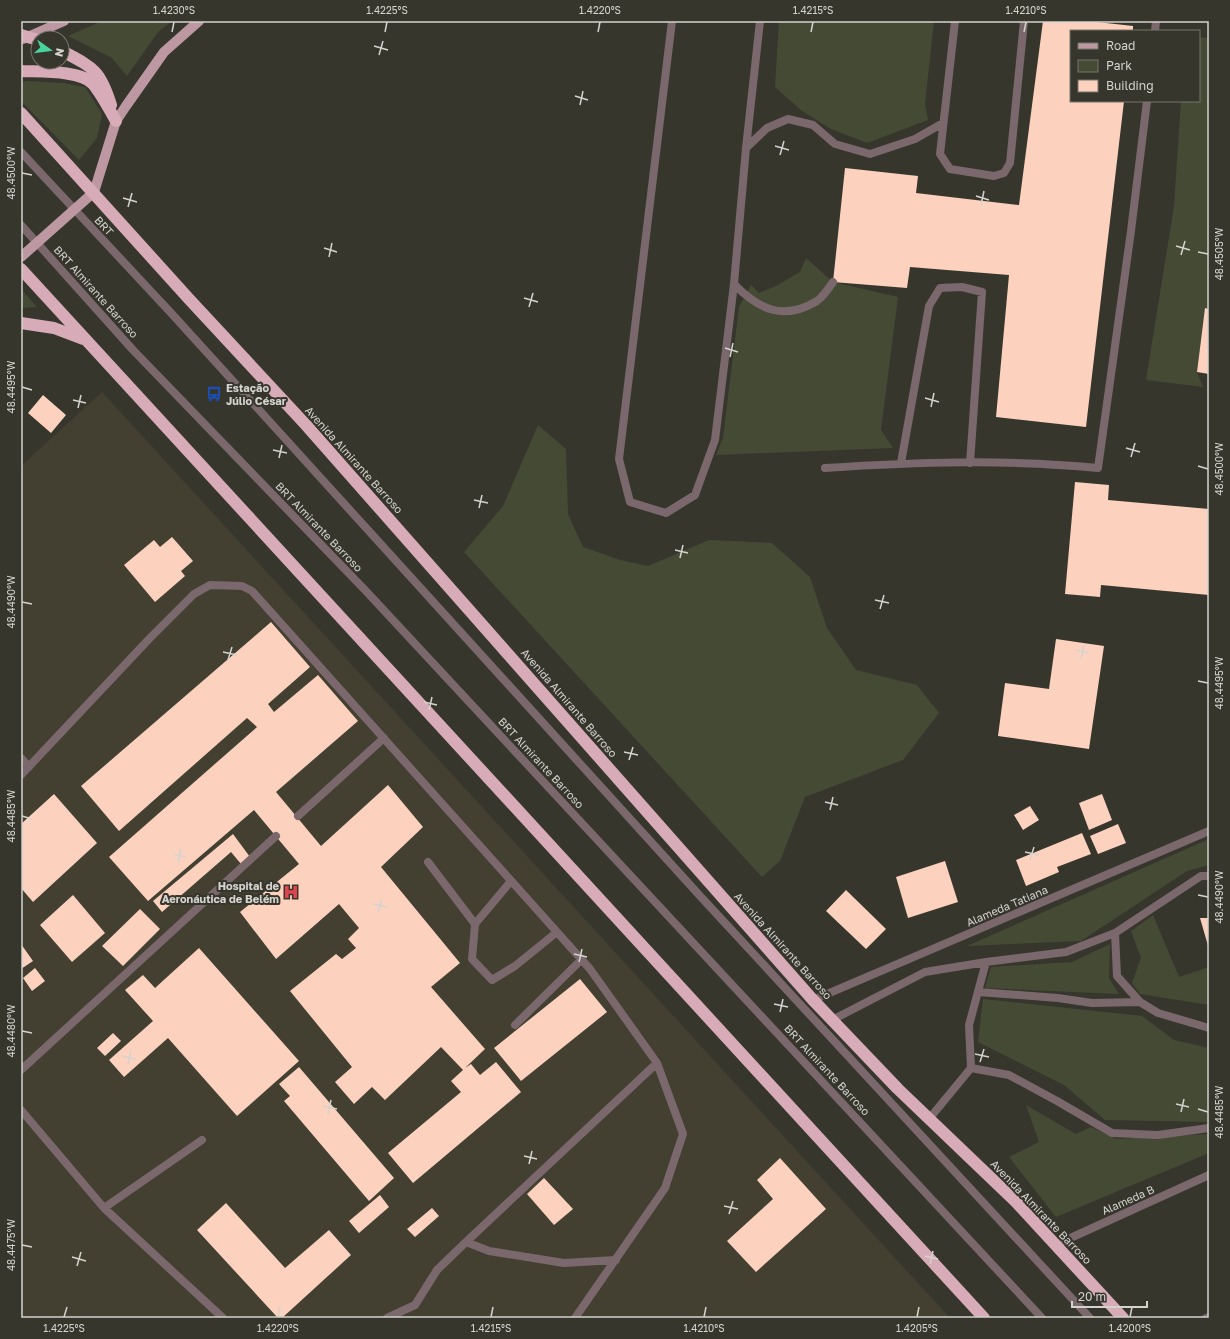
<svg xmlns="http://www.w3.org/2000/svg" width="1230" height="1339" viewBox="0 0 1230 1339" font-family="'Golos Text',sans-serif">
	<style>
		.built { fill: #434032 }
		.green { fill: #454a35 }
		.building { fill: #fcd2bf }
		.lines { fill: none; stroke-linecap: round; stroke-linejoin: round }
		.lane { stroke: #7a686c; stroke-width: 8 }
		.street { stroke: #7a686c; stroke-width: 8 }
		.primary { stroke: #bd98a2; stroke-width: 10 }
		.highway { stroke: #d7abb7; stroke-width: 12 }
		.ticks { fill: none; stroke: #d4d3ce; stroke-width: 1.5 }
		.labels { text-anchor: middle; stroke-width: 4; stroke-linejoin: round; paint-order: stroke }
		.street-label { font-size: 11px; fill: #d4d3ce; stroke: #37362d }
		.poi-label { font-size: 11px; font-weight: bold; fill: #d4d3ce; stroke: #37362d; text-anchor: start }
		.neatline { fill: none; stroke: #d4d3ce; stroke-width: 1.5 }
		.ticks-label { font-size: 10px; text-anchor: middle; fill: #d4d3ce }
	</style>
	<rect width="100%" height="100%" fill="#37362d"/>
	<path class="built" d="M102,392L950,1318H21V466Z"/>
	<path class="green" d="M102,21H172L158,32L127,76L112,58L68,36Z
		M779,21H934L925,104L928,120L867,143L831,129L802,111L775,87Z
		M1199,37L1209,38V309L1204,315L1197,372L1203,387L1146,380L1174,206L1181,101H1199Z
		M25,81L63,83L85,87L102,114L97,138L79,160L21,101V83Z
		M806,258L833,282L898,297L881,430L893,448L716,455L723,438L739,307L751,285L759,293L776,286L800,272Z
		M21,289L37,307L21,308Z
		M538,425L566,449L568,514L583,547L620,560L648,566L709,540L772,543L810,577L827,628L856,670L917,685L939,713L903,760L805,797L780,861L762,877L464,552L503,506Z
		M1209,839V865L1187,871L1081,941L967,946Z
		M1153,915L1179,977L1209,967V1005L1140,994L1132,983L1141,958L1131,931Z
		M1110,944L1109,978L1119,994L985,988L991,967L1072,962Z
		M983,999L1142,1016L1174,1040L1209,1048V1122L1105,1120L1064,1085L978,1042Z
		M1026,1105L1076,1134L1091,1127L1116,1139L1209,1134V1153L1056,1217L1009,1157L1039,1142Z"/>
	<path class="building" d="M1043,21H1088L1133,26V31H1071V101H1124L1086,427L996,417L1009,275L910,267L907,288L833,282L845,168L918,176L916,193L1019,205Z
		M1205,308L1209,309V374L1197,372Z
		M43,395L66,415L51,433L28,413Z
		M1075,482L1109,485L1108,500L1209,509V595L1101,585L1100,597L1065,594Z
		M172,537L193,561L181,571L185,576L155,602L124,565L154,540L160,547Z
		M271,622L310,667L268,704L274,712L318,675L358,721L276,792L321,846L388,785L423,827L381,867L460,963L431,987L485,1049L465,1068L471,1064L480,1075L496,1062L521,1092L413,1183L388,1153L461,1092L451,1081L463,1070L441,1047L385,1100L372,1087L354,1104L335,1082L352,1067L290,991L336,954L342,959L356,948L348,939L359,928L339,904L276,959L240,912L299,864L254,810L148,901L109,857L257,727L247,718L119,831L81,786Z
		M1056,639L1104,646L1089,749L998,736L1005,683L1049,689Z
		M54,794L97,843L33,902L21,888V824Z
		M1102,794L1112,820L1089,830L1079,803Z
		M1030,806L1039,820L1023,830L1014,815Z
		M1118,824L1126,843L1098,854L1090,836Z
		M1082,833L1091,854L1057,867L1059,872L1026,886L1016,860Z
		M233,834L250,857L241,864L231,852L162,912L153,901Z
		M945,861L958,902L908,918L896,877Z
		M846,890L886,929L866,949L826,911Z
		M73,895L105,933L72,962L40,925Z
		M140,909L160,929L123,966L102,946Z
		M1200,918H1209V949Z
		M21,944L33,961L21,969Z
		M199,948L299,1061L237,1116L168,1038L124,1077L109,1060L153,1021L125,990L143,975L155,988Z
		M35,968L45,981L32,991L23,978Z
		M580,979L607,1012L521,1081L494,1048Z
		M113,1033L121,1041L105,1056L97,1048Z
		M299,1067L394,1178L369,1201L284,1101L290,1096L279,1084Z
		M780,1158L826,1209L756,1272L727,1241L773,1199L757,1180Z
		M544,1178L573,1209L554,1225L527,1194Z
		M380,1195L389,1207L359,1233L349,1221Z
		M226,1203L285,1268L329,1230L351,1255L282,1318H278L197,1230Z
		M432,1208L439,1216L415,1237L407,1229Z"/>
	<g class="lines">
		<path class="lane" d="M672,21L619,459L630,502L666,513L695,495L715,440L734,284L746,148L760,21
			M955,21L940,154L950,169L994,176L1004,173L1010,163L1024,21
			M746,148L767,128L788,119L813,125L835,144L870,154L915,139L943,123
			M21,152L172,314L701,897L1090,1318
			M21,225L133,350L365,590L1042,1318
			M734,284C759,310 784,321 817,301C823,297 829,288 833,282
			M901,463L929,306L940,288L962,287L982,292L970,463
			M21,758L29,767
			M21,775L150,638L194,594L210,585L242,586L252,591L590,969L657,1063L683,1134L665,1188L575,1318
			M298,816L384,738
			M428,862L475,924
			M1209,876H1201L1115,933L1117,976L1140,1002L1158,1013L1209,1028
			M511,881L475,924L472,959L492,980L515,966L557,932
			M978,992L1058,998L1092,1003L1140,1002
			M832,1020L925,972L986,962
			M515,1025L581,960
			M971,1068L1009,1075L1057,1101L1112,1133L1158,1135L1209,1128
			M21,1070L276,836
			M21,1110L104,1208L223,1318
			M929,1119L971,1068L969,1025L986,962L1066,952L1115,933
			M104,1208L202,1140
			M466,1242L657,1063
			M387,1318L415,1305L437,1270L466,1242L489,1251L564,1263L616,1260"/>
		<path class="street" d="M1155,31L1156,21
			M825,468C916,462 1008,459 1098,468L1131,231L1147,101
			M813,1000L1209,831
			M1055,1245L1209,1175
			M1206,1318L1209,1317"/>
		<path class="primary" d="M23,39L64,21
			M21,257L94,192L116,121L126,106L164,52L199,21"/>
		<path class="highway" d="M21,35L38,40
			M62,51C94,68 100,70 111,105
			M21,71C39,72 81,70 93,84C102,95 109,109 116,121
			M21,113L189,299L306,425L813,1000L898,1089L1016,1202L1123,1318
			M21,269L984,1318
			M21,323L54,328L83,339"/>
	</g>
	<path class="ticks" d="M172,32L174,22M385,32L387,22M598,32L600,22M811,32L813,22M1024,32L1026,22M374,46L388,50M379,55L383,41M575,96L588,100M580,105L583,91M775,146L789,150M780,155L784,141M22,173L32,175M976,196L989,200M123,198L137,202M981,205L984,191M128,207L132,193M1176,246L1190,250M324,248L337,252M1198,252L1208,254M1181,255L1185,241M329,257L332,243M524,298L538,302M529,307L533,293M725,348L738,352M730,357L733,343M22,387L32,390M925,398L939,402M73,400L86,403M931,407L934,393M78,408L81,395M1126,448L1140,452M273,450L287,453M1131,457L1135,443M279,458L282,445M1198,466L1208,469M474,500L488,503M479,508L482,495M675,550L688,553M680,558L683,545M875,600L889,603M22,602L32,604M880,609L884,595M1076,650L1089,653M223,652L237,655M1081,659L1084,645M228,660L232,647M1198,681L1208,683M424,702L437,705M429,710L432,697M624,752L638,755M629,760L633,747M825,802L838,805M830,810L833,797M22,816L32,819M1025,852L1039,855M173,854L186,857M1030,860L1034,847M178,862L181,849M1198,895L1208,897M373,904L387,907M378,912L382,899M574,954L587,957M579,962L582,949M774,1004L788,1007M780,1012L783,999M22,1031L32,1033M975,1054L989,1057M122,1056L136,1059M980,1062L984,1049M128,1064L131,1050M1176,1104L1189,1107M323,1106L337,1109M1198,1109L1208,1112M1181,1112L1184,1099M328,1114L331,1100M524,1156L537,1159M529,1164L532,1151M724,1206L738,1209M729,1214L733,1201M22,1245L32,1247M925,1256L938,1259M72,1257L86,1261M930,1264L933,1251M77,1266L81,1252M64,1317L67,1307M278,1317L280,1307M491,1317L493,1307M704,1317L706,1307M917,1317L919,1307M1130,1317L1132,1307"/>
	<defs>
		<g id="bus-bare" transform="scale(1.2)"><path d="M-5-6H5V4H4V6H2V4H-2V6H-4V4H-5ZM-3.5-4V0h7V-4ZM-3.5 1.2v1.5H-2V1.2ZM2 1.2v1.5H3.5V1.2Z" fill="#1a4fb4" stroke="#37362d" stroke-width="2.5" paint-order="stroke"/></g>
		<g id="hospital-bare" transform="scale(1.2)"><path d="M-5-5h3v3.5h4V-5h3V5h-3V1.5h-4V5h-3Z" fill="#e0444e" stroke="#37362d" stroke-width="2.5" paint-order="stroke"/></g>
	</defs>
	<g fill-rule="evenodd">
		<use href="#bus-bare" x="214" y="394"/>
		<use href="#hospital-bare" x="291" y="892"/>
	</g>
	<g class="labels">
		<g class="street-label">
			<text transform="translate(104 226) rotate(47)" y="4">BRT</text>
			<text transform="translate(96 292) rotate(48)" y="4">BRT Almirante Barroso</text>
			<text transform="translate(354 460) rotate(48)" y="4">Avenida Almirante Barroso</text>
			<text transform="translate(319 527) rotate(46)" y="4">BRT Almirante Barroso</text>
			<text transform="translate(569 703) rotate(49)" y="4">Avenida Almirante Barroso</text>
			<text transform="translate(541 763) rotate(47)" y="4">BRT Almirante Barroso</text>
			<text transform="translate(1007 906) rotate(-23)" y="4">Alameda Tatiana</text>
			<text transform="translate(783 946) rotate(48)" y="4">Avenida Almirante Barroso</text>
			<text transform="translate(827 1070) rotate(47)" y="4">BRT Almirante Barroso</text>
			<text transform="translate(1128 1200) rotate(-24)" y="4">Alameda B</text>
			<text transform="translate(1041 1212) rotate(46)" y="4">Avenida Almirante Barroso</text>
		</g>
		<g class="poi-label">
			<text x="226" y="392">Estação<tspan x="226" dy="13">Júlio César</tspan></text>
			<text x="279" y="890" text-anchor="end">Hospital de<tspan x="279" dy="13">Aeronáutica de Belém</tspan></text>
		</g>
	</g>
	<rect width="1230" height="1339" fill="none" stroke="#37362d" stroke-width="44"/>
	<rect x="1070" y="30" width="130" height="72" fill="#37362d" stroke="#76756d"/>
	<rect x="1078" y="43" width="20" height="6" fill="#bd98a2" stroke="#76756d"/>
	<text x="1106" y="50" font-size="12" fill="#d4d3ce">Road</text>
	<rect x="1078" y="60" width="20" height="12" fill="#454a35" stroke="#76756d"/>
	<text x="1106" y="70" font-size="12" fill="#d4d3ce">Park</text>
	<rect x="1078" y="80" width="20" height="12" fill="#fcd2bf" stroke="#76756d"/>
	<text x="1106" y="90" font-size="12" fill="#d4d3ce">Building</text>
	<g transform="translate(50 50) rotate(104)"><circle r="19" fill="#37362d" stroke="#76756d"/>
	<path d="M0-3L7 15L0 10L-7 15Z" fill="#48d49d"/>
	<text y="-6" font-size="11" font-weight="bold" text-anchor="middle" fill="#d4d3ce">N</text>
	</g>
	<path d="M1072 1301v6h75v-6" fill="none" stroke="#d4d3ce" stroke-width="2"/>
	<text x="1078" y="1301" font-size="12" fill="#d4d3ce" stroke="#37362d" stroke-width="3" paint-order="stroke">20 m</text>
	<rect x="22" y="22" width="1186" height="1295" class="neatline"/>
	<g class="ticks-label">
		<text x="174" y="14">1.4230°S</text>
		<text x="387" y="14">1.4225°S</text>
		<text x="600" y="14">1.4220°S</text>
		<text x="813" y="14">1.4215°S</text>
		<text x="1026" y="14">1.4210°S</text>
		<text transform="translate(11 173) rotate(-90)" y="4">48.4500°W</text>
		<text transform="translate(1219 254) rotate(-90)" y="4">48.4505°W</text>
		<text transform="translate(11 387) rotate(-90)" y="4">48.4495°W</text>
		<text transform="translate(1219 469) rotate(-90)" y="4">48.4500°W</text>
		<text transform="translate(11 602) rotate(-90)" y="4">48.4490°W</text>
		<text transform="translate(1219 683) rotate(-90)" y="4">48.4495°W</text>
		<text transform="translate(11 816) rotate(-90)" y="4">48.4485°W</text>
		<text transform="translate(1219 897) rotate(-90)" y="4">48.4490°W</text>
		<text transform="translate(11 1031) rotate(-90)" y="4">48.4480°W</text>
		<text transform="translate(1219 1112) rotate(-90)" y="4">48.4485°W</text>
		<text transform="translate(11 1245) rotate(-90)" y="4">48.4475°W</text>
		<text x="64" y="1332">1.4225°S</text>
		<text x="278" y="1332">1.4220°S</text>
		<text x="491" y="1332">1.4215°S</text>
		<text x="704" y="1332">1.4210°S</text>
		<text x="917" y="1332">1.4205°S</text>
		<text x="1130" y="1332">1.4200°S</text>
	</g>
</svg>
